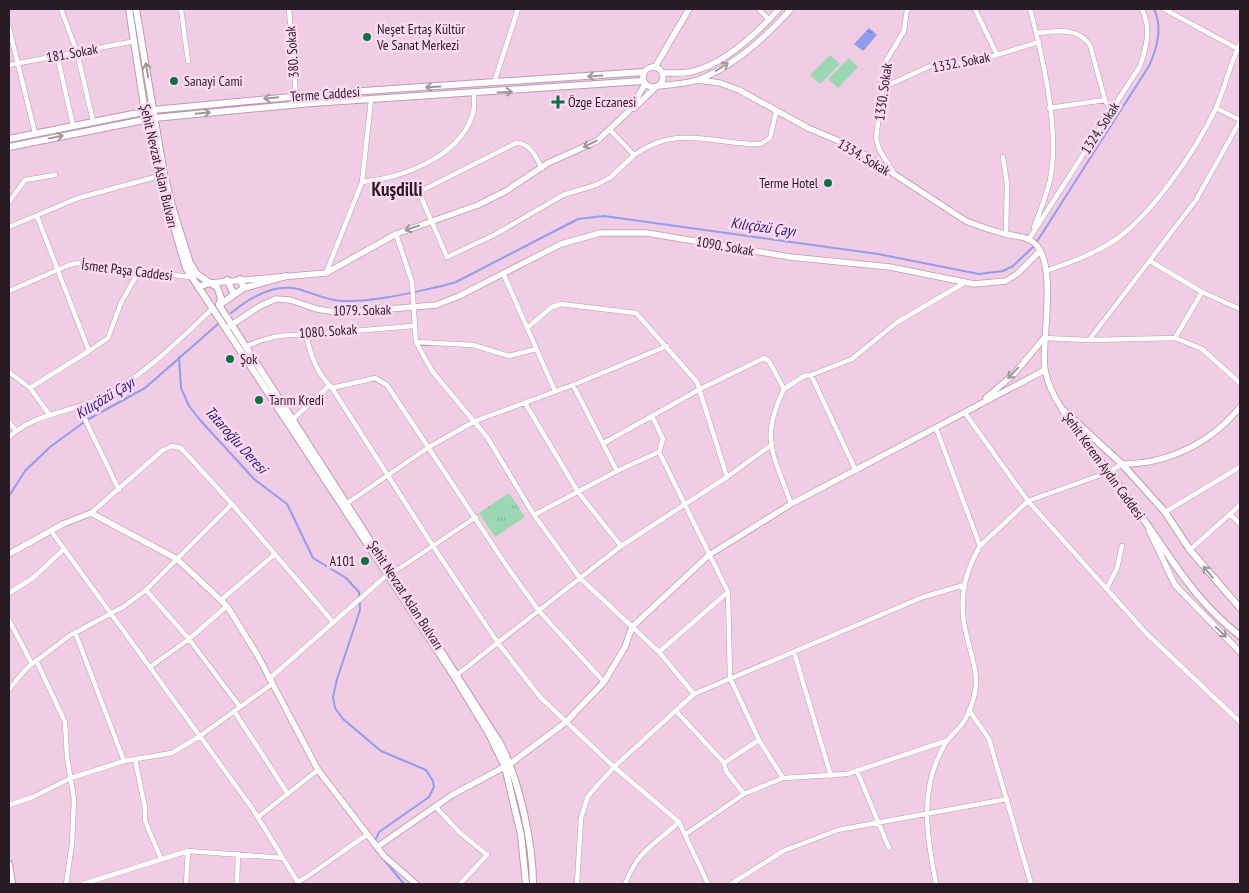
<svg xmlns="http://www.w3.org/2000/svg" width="1249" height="893" viewBox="0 0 1249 893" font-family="'PT Sans Narrow',sans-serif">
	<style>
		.grass { fill: #9ad7b2 }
		.park { fill: url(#park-tufts) }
		.water { fill: url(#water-ripples) }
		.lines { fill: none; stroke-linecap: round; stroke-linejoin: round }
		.stream { stroke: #929cec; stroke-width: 2 }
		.minor-casing { stroke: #bd9ab2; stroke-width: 5.5 }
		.tertiary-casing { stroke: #bd9ab2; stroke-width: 7 }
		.secondary-casing { stroke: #bd9ab2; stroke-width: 8 }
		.minor { stroke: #fff; stroke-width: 4.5 }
		.tertiary { stroke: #fff; stroke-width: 5.5 }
		.secondary { stroke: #fff; stroke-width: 6 }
		.oneway { stroke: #9e989c }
		.poi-dot { fill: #0e6f44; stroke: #fed9f3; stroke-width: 2 }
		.labels { text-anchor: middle; stroke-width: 5; stroke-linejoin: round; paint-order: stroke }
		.poi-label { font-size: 14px; fill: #281b24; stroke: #fed9f3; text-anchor: start }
		.street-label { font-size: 14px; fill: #281b24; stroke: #fed9f3 }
		.water-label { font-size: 15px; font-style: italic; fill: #231a76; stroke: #fed9f3 }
		.district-label { font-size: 19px; font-weight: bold; fill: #281b24; stroke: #fed9f3 }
	</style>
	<defs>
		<pattern id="park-tufts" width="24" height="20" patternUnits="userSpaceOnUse" patternTransform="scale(1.25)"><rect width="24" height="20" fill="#9ad7b2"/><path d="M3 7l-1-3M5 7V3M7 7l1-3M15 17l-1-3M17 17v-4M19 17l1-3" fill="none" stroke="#85b899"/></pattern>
		<pattern id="water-ripples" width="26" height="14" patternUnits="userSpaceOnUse" patternTransform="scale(1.25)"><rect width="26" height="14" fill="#929cec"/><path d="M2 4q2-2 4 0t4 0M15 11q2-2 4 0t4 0" fill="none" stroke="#777ebf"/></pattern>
	</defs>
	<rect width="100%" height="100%" fill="#f1cce5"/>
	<path class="grass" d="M830,55L840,64L820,84L810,75Z
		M849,58L858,67L838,88L828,79Z"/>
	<path class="park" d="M509,493L525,517L495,537L479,513Z"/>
	<path class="water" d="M869,28L877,35L863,51L854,44Z"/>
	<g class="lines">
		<path class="stream" d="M1036,243L1149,66C1157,48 1163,28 1154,9
			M231,313C249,298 273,283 298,289C313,293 326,300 342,301C375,302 410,293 442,286L456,282L578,219L604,216L878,254L979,274L1003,271L1013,266L1033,247
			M179,357L181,388L189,406L200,420L254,479L287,504L313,558L346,578L359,592L360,610L337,679L333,697L335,708L343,719L381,751L426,770L433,781L434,787L429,797L379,832L375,841
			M9,496L25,471L50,447L87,420L145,388L218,324
			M376,850L404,884"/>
		<g class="minor-casing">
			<path id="minor" d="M61,9L77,52L93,121
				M181,9L188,61
				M289,9L296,96
				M759,9L769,20
				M975,9L997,55
				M1030,9C1043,57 1060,131 1050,180C1046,196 1040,212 1034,227
				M1164,9L1238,49
				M9,28L35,133
				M1037,33C1057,31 1077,27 1090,45L1105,100L1111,111
				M57,55L73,125
				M9,65L135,41
				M494,83L518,9
				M884,87L935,64L970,63L1039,42
				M1049,108L1105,100
				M1216,108L1240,120
				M610,130L634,155C678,123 715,145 761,144L770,138L776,112
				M1003,157L1007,184L1006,234
				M542,168C536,158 530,142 516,143L419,192L447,257L496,234L563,195L596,185L611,177L634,155
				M893,172L879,149L876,138L886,61L904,31L907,9
				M362,182C401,178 458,158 472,116C475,109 474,101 474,93
				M9,202L25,180L55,175
				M9,227L78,198L159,176
				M396,234L412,282L416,342L432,371L487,437L534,515L580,578L659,652L694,694
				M1029,239L1140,66C1147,46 1151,29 1142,9
				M1150,261L1202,292L1240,309
				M1046,271C1068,263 1092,255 1112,242C1151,217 1196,150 1216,108C1225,87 1230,64 1240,44
				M326,273L362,182L371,100
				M503,273L555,391
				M9,291L69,265L78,263L190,277
				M527,328L552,307L561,304L636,313L697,382L727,477
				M306,335C311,356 316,372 332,388L433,546L498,643L540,697L614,767L679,822L708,884
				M1044,338L1089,340L1175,338L1202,349L1240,383
				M1175,338L1202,292
				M1089,340L1196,200L1240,121
				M416,342L473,345L509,356L536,349
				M245,347C266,337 283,334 306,335L413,326
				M89,351L108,338L121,303L139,271
				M9,372L30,388L49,414
				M811,375L852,359L896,323L964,283
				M573,385L617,471
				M30,388L89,351L37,216
				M332,388L375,378L387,385L506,565L539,611L604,682
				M784,389L804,376L811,375L856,471
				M525,403L578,492L621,546
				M79,407L119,490
				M965,413L1028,501L1147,634L1240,722
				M652,416L663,439L659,452L728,592L730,678L759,740L783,778L847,774L946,741
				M292,420L329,386
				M9,422L16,431
				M936,428L980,546C963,575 958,603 967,637C970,651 976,666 976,681C976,694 970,714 962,724C957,731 949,737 945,744C918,790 927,835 936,884
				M9,437C38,411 70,414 102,397C145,375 177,342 212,309
				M604,443L700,389L764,358L769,361L784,389C759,441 774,454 791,504
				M346,504L429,447L475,421L573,385L667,346
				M1165,512L1240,467
				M91,513L163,450L172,446L181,448L232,504L333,622
				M1230,514L1240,524
				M534,515L617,471L659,452
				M51,531L252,808L299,884
				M980,546L1028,501L1109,472L1122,464
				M1190,550L1240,505
				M391,574L476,517
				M1107,588L1117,568L1122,546
				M146,590L189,639L240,707
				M9,593L33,578L64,549
				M221,600L275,554
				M9,620L32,664
				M75,632L124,761
				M659,652L728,592
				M794,652L831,776
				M36,660L65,722L67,757L74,799L72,844L66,884
				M150,667L189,639L227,606
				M458,674L621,546L727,477L770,446
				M269,679L386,576
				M9,689L27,668L69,636L123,607L146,590L232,504
				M969,710L989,739L1031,884
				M234,711L288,794
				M676,711L724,763L759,740
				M135,759L145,808V821L161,859
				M724,763L726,771L744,794
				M857,771L889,848
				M9,805L33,797L71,778L124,761L172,753L200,736L272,684
				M435,806L459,832L487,855L460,884
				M258,817L318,770
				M686,834L744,794L783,778
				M298,882C322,868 343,850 367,835
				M83,884L188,851L283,858
				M186,884L188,851
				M237,884L238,854
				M577,884L581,818L588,796L614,767L694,694L923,597L964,585
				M625,884C639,849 653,846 679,822
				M731,884L783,851L838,830L1007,799"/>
		</g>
		<g class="tertiary-casing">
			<path id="tertiary" d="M643 77a10 10 0 1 1 20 0a10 10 0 1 1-20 0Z
				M655,67L689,9
				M662,73C673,73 684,74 694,71C726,63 757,33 779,9
				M698,80L720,83L739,90L808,128L851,146L966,221C979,226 992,231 1006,234C1013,236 1022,236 1028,239C1062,253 1040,342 1045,370C1048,385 1054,397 1062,409
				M659,86C672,84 686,84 698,80C733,67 766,37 791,9
				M634,108L656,87
				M210,283L326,273L396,234L478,205L506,191L548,163L597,141L630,110L645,84
				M230,326L260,306L276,299L290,300L317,309L341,313L436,305L459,296L561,244L600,233H647L790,257L890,267L974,284L1006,281L1017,274L1040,251
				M986,398L1014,374L1044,338
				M1122,464C1168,464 1211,443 1240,407
				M1149,530L1175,585L1240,652
				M9,554L63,524L91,513L177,559L227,606L258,656L318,770L384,856L416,884
				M377,847L452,795L510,764L566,722L604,682L625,647L632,627L709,555L791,504L1045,370"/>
		</g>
		<g class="secondary-casing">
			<path id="secondary" d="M129,9L146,119L159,176L186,268L454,676L489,734L505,767L521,835L526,884
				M136,9L164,174L173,209L190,263L197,274L210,283
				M9,139L153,110L334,93L644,72
				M9,147L154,118L312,103L643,81
				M286,276L244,288L219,305L500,743C519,779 533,844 533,884
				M240,279L244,288
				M227,280L234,294
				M198,287L210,283L217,287L221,298L219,305
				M1240,608L1190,550L1165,512L1122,464L1062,409C1087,444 1114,478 1139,513C1173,560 1193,599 1240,636
				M9,864L12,884"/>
		</g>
		<use href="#minor" class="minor"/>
		<use href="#tertiary" class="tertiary"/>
		<use href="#secondary" class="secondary"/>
	</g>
	<defs><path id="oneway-shaft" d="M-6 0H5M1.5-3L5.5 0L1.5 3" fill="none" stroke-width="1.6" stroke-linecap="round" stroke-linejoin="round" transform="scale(1.25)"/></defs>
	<g class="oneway">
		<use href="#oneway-shaft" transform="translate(722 67) rotate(-32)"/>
		<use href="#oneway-shaft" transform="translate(147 70) rotate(-99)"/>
		<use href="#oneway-shaft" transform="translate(595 76) rotate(176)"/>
		<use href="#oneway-shaft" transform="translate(433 87) rotate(177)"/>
		<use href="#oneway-shaft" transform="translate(505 92) rotate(-4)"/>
		<use href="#oneway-shaft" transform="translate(271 98) rotate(174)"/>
		<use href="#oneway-shaft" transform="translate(203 113) rotate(-5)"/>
		<use href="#oneway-shaft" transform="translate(56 137) rotate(-11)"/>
		<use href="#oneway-shaft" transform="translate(590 144) rotate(154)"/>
		<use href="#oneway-shaft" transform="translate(412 228) rotate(161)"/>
		<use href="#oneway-shaft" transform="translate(1013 373) rotate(134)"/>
		<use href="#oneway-shaft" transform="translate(1208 572) rotate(-129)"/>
		<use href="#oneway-shaft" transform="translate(1221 632) rotate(44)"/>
	</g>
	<g class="poi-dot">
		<circle cx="367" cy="37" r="5"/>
		<circle cx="174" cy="81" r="5"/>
		<path d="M555.5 94.5h5v5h5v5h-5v5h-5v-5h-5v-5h5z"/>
		<circle cx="828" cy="183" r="5"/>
		<circle cx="230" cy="359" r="5"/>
		<circle cx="259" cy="400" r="5"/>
		<circle cx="365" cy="561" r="5"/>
	</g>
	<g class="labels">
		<g class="poi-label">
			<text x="377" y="34">Neşet Ertaş Kültür<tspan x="377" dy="16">Ve Sanat Merkezi</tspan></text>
			<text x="184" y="86">Sanayi Cami</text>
			<text x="568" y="107">Özge Eczanesi</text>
			<text x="818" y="188" text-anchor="end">Terme Hotel</text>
			<text x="240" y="364">Şok</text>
			<text x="269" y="405">Tarım Kredi</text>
			<text x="355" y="566" text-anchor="end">A101</text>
		</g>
		<g class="street-label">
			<text transform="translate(292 52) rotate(-94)" y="5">380. Sokak</text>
			<text transform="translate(72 53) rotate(-10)" y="5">181. Sokak</text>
			<text transform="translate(961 62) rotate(-11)" y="5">1332. Sokak</text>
			<text transform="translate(883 92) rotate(-82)" y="5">1330. Sokak</text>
			<text transform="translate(325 94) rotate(-4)" y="5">Terme Caddesi</text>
			<text transform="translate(1100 128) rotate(-57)" y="5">1324. Sokak</text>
			<text transform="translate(864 157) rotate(31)" y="5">1334. Sokak</text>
			<text transform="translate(159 166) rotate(77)" y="5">Şehit Nevzat Aslan Bulvarı</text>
			<text transform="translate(725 246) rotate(10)" y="5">1090. Sokak</text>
			<text transform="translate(127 270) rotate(7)" y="5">İsmet Paşa Caddesi</text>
			<text transform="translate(362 310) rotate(-1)" y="5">1079. Sokak</text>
			<text transform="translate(328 331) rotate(-4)" y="5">1080. Sokak</text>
			<text transform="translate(1104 466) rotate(54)" y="5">Şehit Kerem Aydın Caddesi</text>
			<text transform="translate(406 595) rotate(57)" y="5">Şehit Nevzat Aslan Bulvarı</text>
		</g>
		<g class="water-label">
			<text transform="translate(763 227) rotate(8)" y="5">Kılıçözü Çayı</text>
			<text transform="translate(105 398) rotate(-31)" y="5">Kılıçözü Çayı</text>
			<text transform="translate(236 440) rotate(48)" y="5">Tataroğlu Deresi</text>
		</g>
		<g class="district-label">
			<text x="397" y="196">Kuşdilli</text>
		</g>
	</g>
	<rect width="1249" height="893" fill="none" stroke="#281b24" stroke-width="20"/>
</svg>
